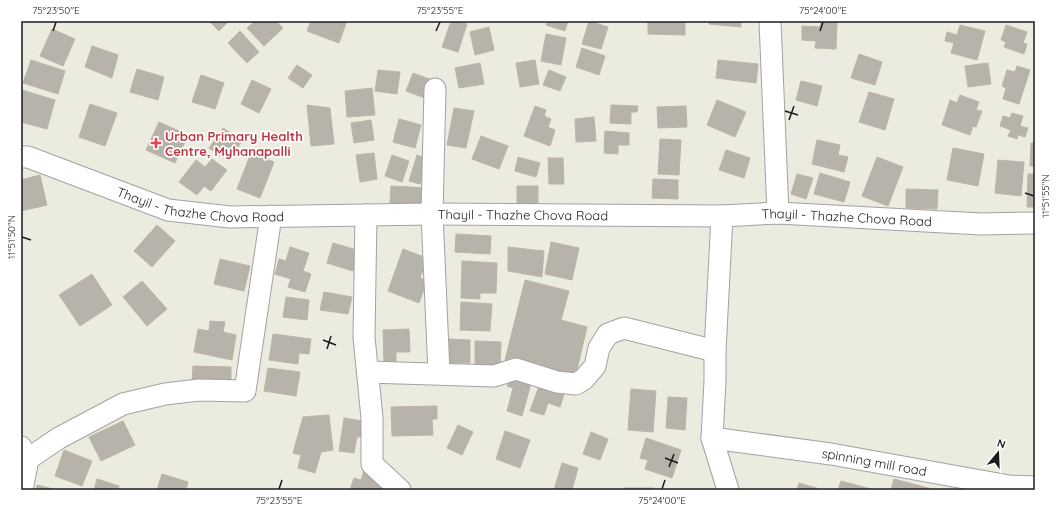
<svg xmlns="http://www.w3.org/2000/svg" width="1056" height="511" viewBox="0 0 1056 511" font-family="Quicksand,sans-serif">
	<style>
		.building { fill: #b8b3aa; stroke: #bdb4a3 }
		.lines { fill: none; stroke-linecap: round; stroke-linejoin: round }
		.minor-casing { stroke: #a2a2a2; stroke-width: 23 }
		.minor { stroke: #fff; stroke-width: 21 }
		.ticks { fill: none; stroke: #1b1b1b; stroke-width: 1.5 }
		.health-dot { fill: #e0444e; stroke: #fff; stroke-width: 1.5 }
		.labels { text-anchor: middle; stroke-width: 3.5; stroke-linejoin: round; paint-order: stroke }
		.health-label { font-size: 13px; font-weight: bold; fill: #be3a42; stroke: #fff; text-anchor: start }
		.street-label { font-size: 13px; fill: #1b1b1b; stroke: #fff }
		.neatline { fill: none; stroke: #1b1b1b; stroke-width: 1.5 }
		.ticks-label { font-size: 10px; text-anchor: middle; fill: #1b1b1b }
	</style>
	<rect width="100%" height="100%" fill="#ecebe0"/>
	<path class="building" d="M209,21H229L219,31Z
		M255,21H276L283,28L264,46L247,28Z
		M311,21H347L339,43L307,31Z
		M451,21L467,24L458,52L442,47Z
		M548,21H568L565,31L546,25Z
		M589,21L608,27L601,49L582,44Z
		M648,21H685V35L648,34Z
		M710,21H741V27L709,24Z
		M821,21L837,22L836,49L815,48L816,41L802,40V26L820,27Z
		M960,25L985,31L977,60L951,53L954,43L945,41L947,32L957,35Z
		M1006,25L1027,32L1023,43L1027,44L1024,54L1004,47L1006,42L1001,40Z
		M489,27L494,50L475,55L470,32Z
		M52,29L75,39L63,66L40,56Z
		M240,31L259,52L247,63L228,43Z
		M546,34L566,38L561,65L541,61Z
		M92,46L118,55L112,78L85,67Z
		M582,48L605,56L599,75L576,67Z
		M859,54L882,62L875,85L851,78Z
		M31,60L65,71L58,94L23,83Z
		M535,60L539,84L520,87L516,63Z
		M718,60L758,64L756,83L716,78Z
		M480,63L484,84L459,88L455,68Z
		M988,63L991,84L968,87L965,66Z
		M297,65L312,75L303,88L288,78Z
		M1017,66L1030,70L1019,104L1003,99L1006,88L1002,86L1007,70L1015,72Z
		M137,69L164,77L158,100L130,92Z
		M378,70L400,72L397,94L375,91Z
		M549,70L566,77L560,91L543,85Z
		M413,73L432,80L425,98L406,91Z
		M201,75L224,83L215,109L192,102Z
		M252,80L271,89L259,113L241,104Z
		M801,81L822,86L817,106L796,100Z
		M372,88L375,115L347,117L345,91Z
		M22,90L55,100L47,129L21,122Z
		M869,92L894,99L885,130L859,122Z
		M960,95L979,102L976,110L982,111L976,127L973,126L970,135L942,125L950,100L957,103Z
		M717,100L746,112L735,137L707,125Z
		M90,104L117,113L105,146L79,137Z
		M307,105L330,108L334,144L311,146Z
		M611,105L638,106L637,112H631V124L610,123Z
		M535,106L546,110L544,116L551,119L548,127L555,130L550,146L524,136Z
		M686,106L687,127L658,128L657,107Z
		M454,108L474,111L466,148L447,145Z
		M1012,113L1023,116L1020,126L1028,128L1025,137L1018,135L1017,139L1008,136L1011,130L1000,126L1003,116L1010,118Z
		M594,117L596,141L576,142L575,119Z
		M399,119L421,125L415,148L393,142Z
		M371,120L374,140L354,143L351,123Z
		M159,122L188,135L175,163L146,150Z
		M223,128L242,141L228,161L209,148Z
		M605,131L629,133V145H618V154L604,153Z
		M481,136L508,146L499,169L472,159Z
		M660,139L681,140L679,175L658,174Z
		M817,140L840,145L838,155L848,157L844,172L812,164Z
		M1031,143H1035V166H1030Z
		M953,148L984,154L978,186L947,180Z
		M726,150L750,158L744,178L719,170Z
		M251,153L274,162L260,198L237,189Z
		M374,153L377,179L360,182L356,155Z
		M392,155L409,161L402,182L385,176Z
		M417,155L428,159L420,184L409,181Z
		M518,157L540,163L536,177L515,171Z
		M877,157L903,167L888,206L862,196Z
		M548,158H563L564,184H549Z
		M212,159L227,170L211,191L204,186L197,195L179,182L196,160L205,167Z
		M998,160L1024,162L1021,196L995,193Z
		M820,173L850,182L844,202L814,194Z
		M797,174L813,178L806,199L791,194Z
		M1028,174H1035V207H1027Z
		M40,175L47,205L21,211V180Z
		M653,179L678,180V199L652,198Z
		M391,186L426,188L425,205L390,203Z
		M517,186H538V203L517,204Z
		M906,189L938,190L937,209L906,208Z
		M157,225L175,241L152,267L134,251Z
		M456,234L491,236L490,254L455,252Z
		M551,242L579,248L572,280L545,274Z
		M333,243L360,251L353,271L327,263Z
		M290,247L309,253L303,271L311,274L305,292L288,287L291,279L275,274L279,259L286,261Z
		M508,247L544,251L542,277L508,271Z
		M403,249L427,258L420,278L427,281L419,303L388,291Z
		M220,259L250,266L244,291L214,284Z
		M462,261L497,263L496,293H480V299L461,298Z
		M92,274L112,305L80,326L59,295Z
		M525,280L569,291L561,320L587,327L575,378L505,360Z
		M142,281L167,309L147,326L123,297Z
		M324,292L352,297L348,314L320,310Z
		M286,297L309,300L307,320L283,317Z
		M461,302L492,304L490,331L460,330Z
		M210,321L225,322L223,332L236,335L232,360L194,352L198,329L209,331Z
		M409,329L410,352H396V366H384L383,330Z
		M273,334L311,339L309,354L299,353L298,364L269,360Z
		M449,339L470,340V363H449Z
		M475,341L501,342L500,368L475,367Z
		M193,366L231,367V384L192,383Z
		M268,368L300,372L296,396L264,391Z
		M511,374L532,380L522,416L507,411L513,388L507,386Z
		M539,386L564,394L560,407L548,403L544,415L530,411Z
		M631,389L656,391L653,432L628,430Z
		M668,397L687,398L685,430L666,428Z
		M437,406V419H432L433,435L392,436L391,407Z
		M329,415L333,450L321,452L315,473L298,468L301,455L293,453L303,417Z
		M344,418L368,422L366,436L357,437L354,453L339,451Z
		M123,421L135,445L101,461L89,437Z
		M458,425L473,432L462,455L447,448Z
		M505,431L530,440L520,468L496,459Z
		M591,432L608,439L600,460L583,454Z
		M646,438L681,450L672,478L645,469L648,460L640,458Z
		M64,450L92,461L82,486L55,476Z
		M562,463L578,468L572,490H554Z
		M364,471L386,478L382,490H350L354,478L361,480Z
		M162,474L188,482L186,490H157Z
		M97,479L119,486L118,490H94Z
		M894,479L936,490H891Z
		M841,481L871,489V490H838Z
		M799,483L823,490H797Z
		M37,485L57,490H36Z
		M624,488H654V490H624Z"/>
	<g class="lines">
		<g class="minor-casing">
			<g id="minor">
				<path d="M770,21L778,213"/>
				<path d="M435,89L432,214L439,373"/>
				<path id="s1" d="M21,157H28L168,210L230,217L432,214L722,216L778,213L981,224L1035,223"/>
				<path d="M366,215L364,337L372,418V464L400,490"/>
				<path d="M722,216L715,351V381L712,438L728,490"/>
				<path d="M368,372L494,376L516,369L557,382L576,384L584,379L595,366L599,348L608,334L624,328L715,351"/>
				<path id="s2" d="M712,438L831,454L1009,486L1035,487"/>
				<path d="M21,447L28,459L22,490"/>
				<path d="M28,459L59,438L123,404L165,394L199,390L245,391L271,216"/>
			</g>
		</g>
		<use href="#minor" class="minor"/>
	</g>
	<path class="ticks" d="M53,31L56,22M436,31L440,22M820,31L823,22M785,111L798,115M789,120L794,106M1025,193L1034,196M22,237L31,240M323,340L336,345M327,349L331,336M665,458L678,463M669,467L674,454M279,489L282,480M662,489L665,480"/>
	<path class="health-dot" d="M154 137h4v4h4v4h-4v4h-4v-4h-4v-4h4z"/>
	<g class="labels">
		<g class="health-label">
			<text x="165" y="141">Urban Primary Health<tspan x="165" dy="15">Centre, Myhanapalli</tspan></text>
		</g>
		<g class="street-label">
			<text dy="5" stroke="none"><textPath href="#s1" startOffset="188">Thayil - Thazhe Chova Road</textPath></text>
			<text dy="5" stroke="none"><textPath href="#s1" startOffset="512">Thayil - Thazhe Chova Road</textPath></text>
			<text dy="5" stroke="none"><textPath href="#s1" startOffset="836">Thayil - Thazhe Chova Road</textPath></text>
			<text dy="5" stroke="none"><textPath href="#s2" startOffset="164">spinning mill road</textPath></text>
		</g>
	</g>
	<rect width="1056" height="511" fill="none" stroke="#ffffff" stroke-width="44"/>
	<g transform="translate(998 453) rotate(19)" stroke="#ffffff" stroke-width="3" paint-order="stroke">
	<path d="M0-3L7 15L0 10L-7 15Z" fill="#1b1b1b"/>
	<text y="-6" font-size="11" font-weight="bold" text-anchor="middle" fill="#1b1b1b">N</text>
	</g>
	<rect x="22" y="22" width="1012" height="467" class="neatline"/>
	<g class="ticks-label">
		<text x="56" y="14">75°23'50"E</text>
		<text x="440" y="14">75°23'55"E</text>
		<text x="823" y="14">75°24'00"E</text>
		<text transform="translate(1045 196) rotate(-90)" y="4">11°51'55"N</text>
		<text transform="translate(11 237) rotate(-90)" y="4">11°51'50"N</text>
		<text x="279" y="504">75°23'55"E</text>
		<text x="662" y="504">75°24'00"E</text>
	</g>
</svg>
